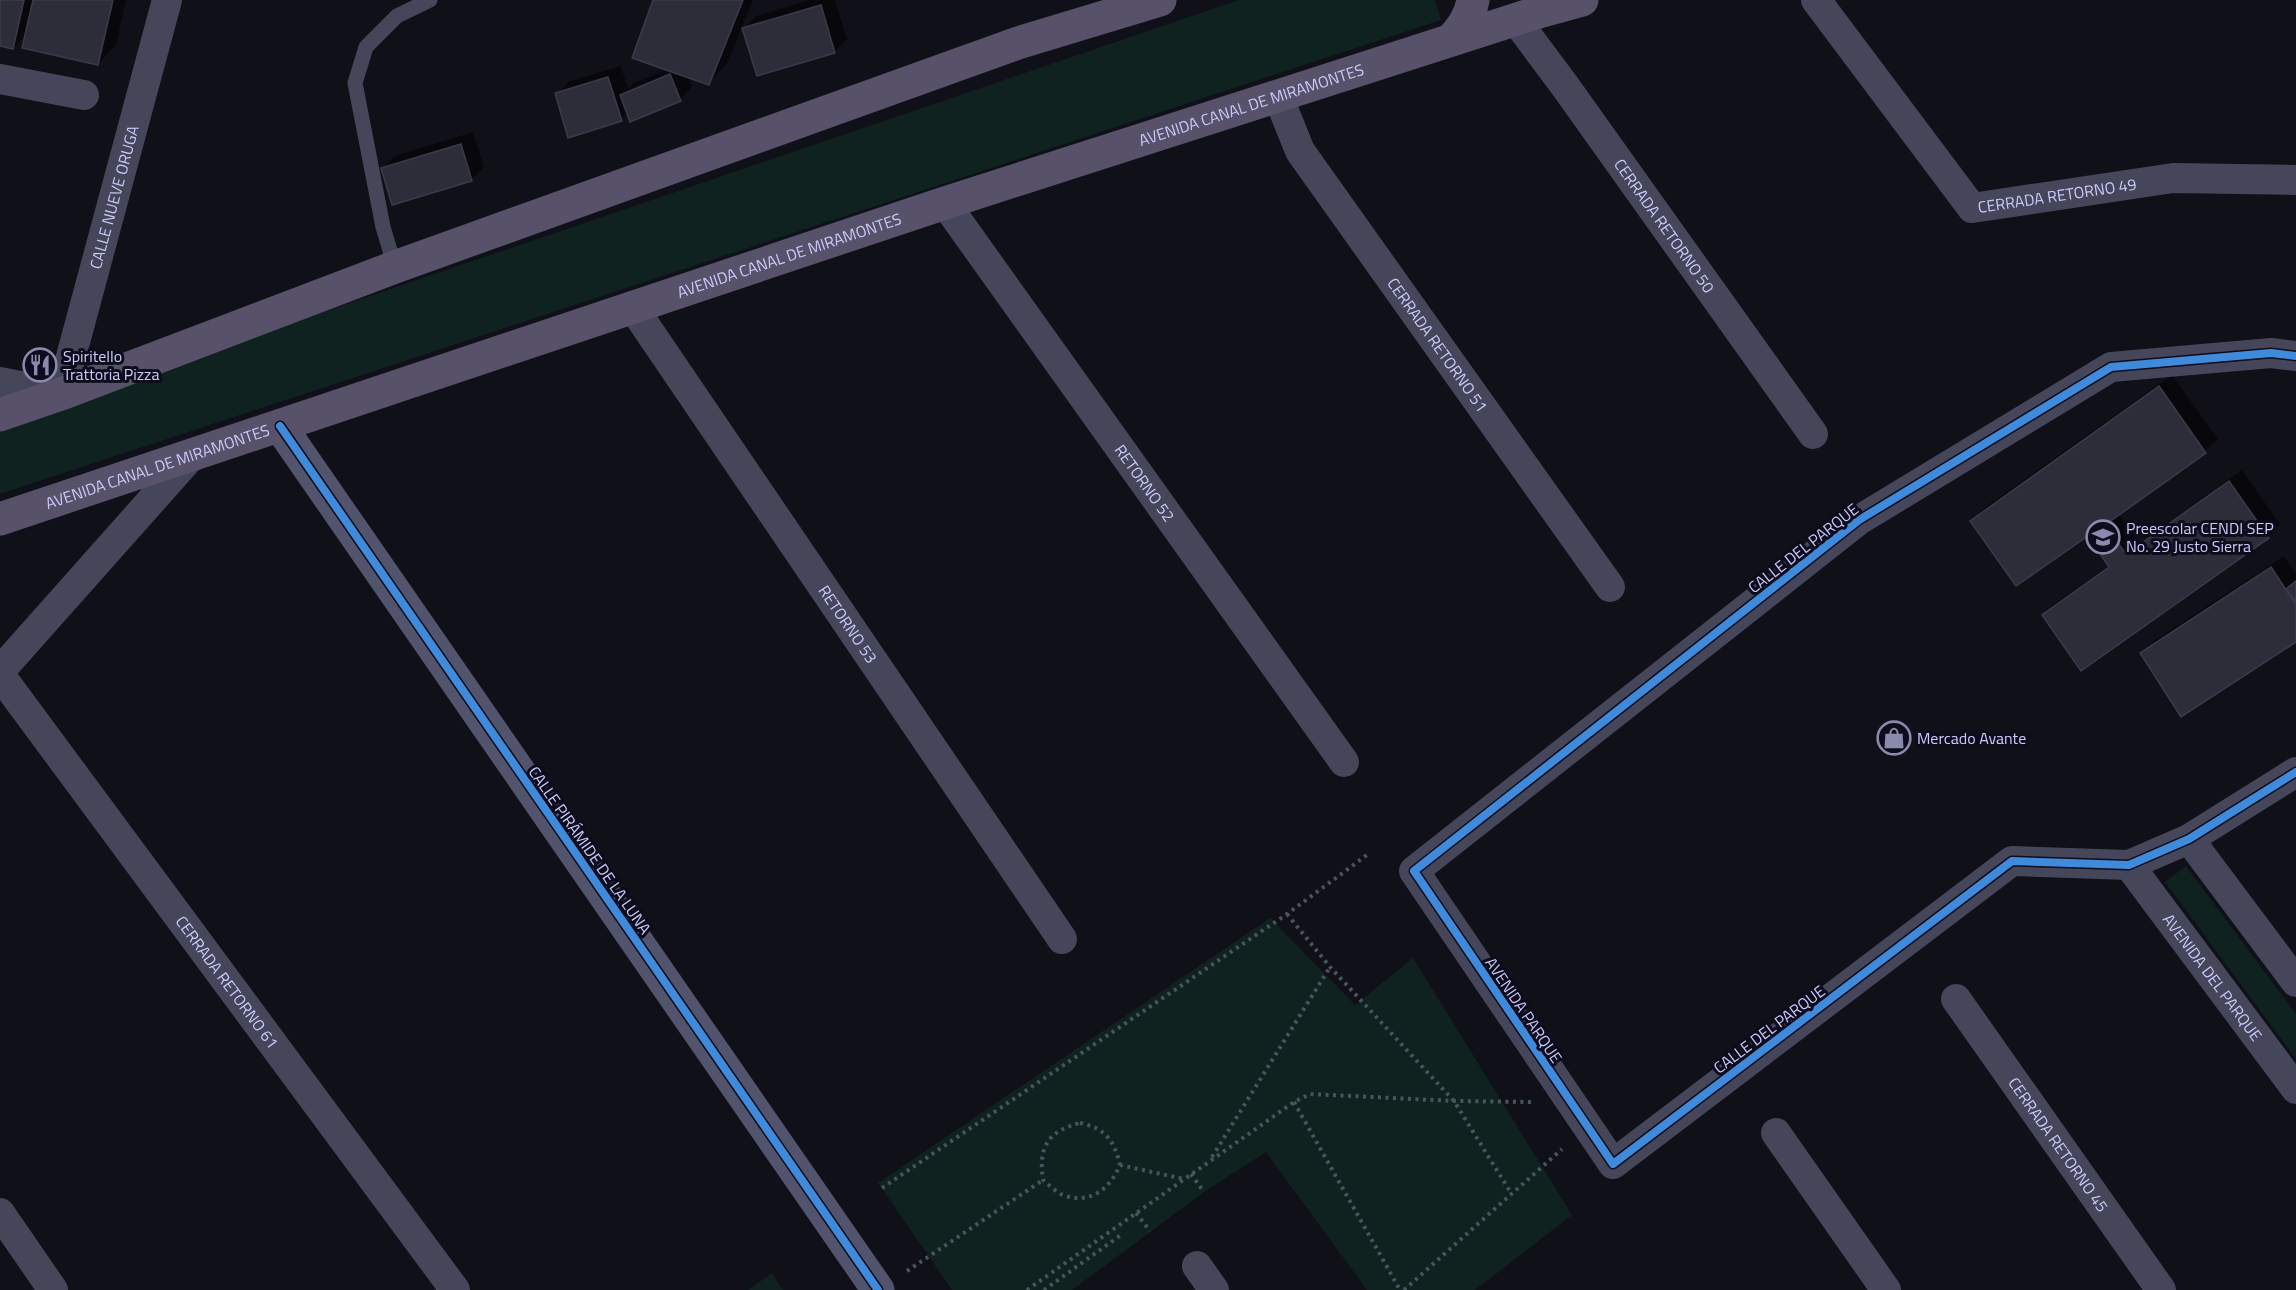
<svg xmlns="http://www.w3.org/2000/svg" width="2296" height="1290" viewBox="0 0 2296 1290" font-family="'Titillium Web',sans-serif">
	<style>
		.green { fill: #102220 }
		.shadow { fill: #0007 }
		.building { fill: #2d2d3a; stroke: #3b3a4c; stroke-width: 1.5 }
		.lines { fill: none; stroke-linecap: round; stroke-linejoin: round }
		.path { stroke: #46555e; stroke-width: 4; stroke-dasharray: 3 4.5; stroke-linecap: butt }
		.lane { stroke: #454659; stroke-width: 15 }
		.street { stroke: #454659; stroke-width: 30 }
		.secondary { stroke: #51546c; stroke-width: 33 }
		.primary { stroke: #57516a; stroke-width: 33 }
		.cycleway-casing { stroke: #0d0c1c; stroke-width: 11 }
		.cycleway { stroke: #408adc; stroke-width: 8 }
		.labels { text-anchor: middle; stroke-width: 6; stroke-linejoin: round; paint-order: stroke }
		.street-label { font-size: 16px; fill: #cacbfc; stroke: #0d0c1c }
		.poi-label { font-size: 16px; fill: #cacbfc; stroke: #0d0c1c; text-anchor: start }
	</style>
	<rect width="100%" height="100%" fill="#101018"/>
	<path class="green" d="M1239,0H1435L1441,20L0,494V422Z
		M2186,866L2296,1014V1059L2165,882Z
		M1270,918L1355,1005L1413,958L1572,1215L1475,1290H1367L1266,1152L1204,1192L1072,1290H952L878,1183Z
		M772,1273L783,1290H748Z"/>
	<path class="shadow" d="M0,0H126L116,45L98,64L27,34L13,48L0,45Z
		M654,0H753L727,64L708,83L688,76L692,87L680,100L628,112L621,120L557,94L569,81L621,66L628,89L634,83L668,69Z
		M810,0H835L847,39L834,52L744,28L756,16Z
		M473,132L484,167L472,179L393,203L383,168L395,156Z
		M2172,375L2218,439L2205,451L2118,513L2139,543L2242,470L2280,524L2268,537L2044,616L2056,603L2110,565L2088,533L1972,521L1984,508Z
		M2284,556L2296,574V640L2142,653L2154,641Z"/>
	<path class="building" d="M0,0H24L13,49L0,46Z
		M33,0H113L98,65L22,48Z
		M653,0H743L709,85L632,58Z
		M821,5L835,53L757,76L742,28Z
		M670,74L681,101L630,122L620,95Z
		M608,77L622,121L568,138L555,93Z
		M461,144L472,181L392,205L381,168Z
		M2159,386L2206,453L2105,525L2126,554L2229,481L2269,538L2081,671L2042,615L2109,567L2088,536L2016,586L1970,521Z
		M2271,567L2296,605V642L2181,717L2140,653Z
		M2296,581V602L2286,589Z"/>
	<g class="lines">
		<path class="path" d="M1287,914L1330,967L1454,1101L1511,1193
			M1294,1102L1400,1290
			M1080,1123C1105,1128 1114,1140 1120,1165C1110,1189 1090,1205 1063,1195C1056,1192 1049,1185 1043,1180C1038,1147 1048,1131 1080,1123Z
			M1212,1157L1330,967
			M1120,1165L1184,1179
			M1191,1174L1204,1192
			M882,1188L1287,914L1367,855
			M1136,1213L1150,1231
			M907,1271L1043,1180
			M1027,1290L1294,1102L1310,1094L1454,1101L1531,1102
			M1044,1290L1121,1235
			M1404,1290L1562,1149"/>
		<path class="lane" d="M395,267L383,227L355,83L366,47L397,16L430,0"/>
		<g class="street">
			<path id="s1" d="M1816,0L1972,208L2173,178L2296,180"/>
			<path id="s2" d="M1515,19L1565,86L1813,434"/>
			<path d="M0,79L84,95"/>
			<path id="s3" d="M1278,96L1300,151L1610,587"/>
			<path id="s4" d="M945,203L1344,762"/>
			<path id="s5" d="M634,309L1062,939"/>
			<path d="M2296,356L2271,353L2111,367L1859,520L1414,871L1613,1164L2012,861L2129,865L2189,839L2296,772"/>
			<path id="s6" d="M0,382L61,394L167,0"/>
			<path d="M0,671L192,455"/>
			<path id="s7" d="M0,675L455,1290"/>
			<path d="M2189,839L2296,982"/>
			<path id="s8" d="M2129,865L2296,1089"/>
			<path id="s9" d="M1956,999L2161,1290"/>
			<path d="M1776,1133L1886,1290"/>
			<path d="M0,1213L53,1290"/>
			<path d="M1197,1266L1214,1290"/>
		</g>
		<path class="secondary" d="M280,426L878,1290"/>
		<g class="primary">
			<path d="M1451,40C1462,28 1470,17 1473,0"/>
			<path d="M0,415L61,394L395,267L1018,43L1160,0"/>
			<path id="s10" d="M0,519L945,203L1542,11L1582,0"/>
		</g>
		<g class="cycleway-casing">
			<path id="cycleway" d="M2296,356L2271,353L2111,367L1859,520L1414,871L1613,1164L2012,861L2129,865L2189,839L2296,772
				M280,426L878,1290"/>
		</g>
		<use href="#cycleway" class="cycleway"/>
	</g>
	<defs>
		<g id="restaurant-ring" transform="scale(1.725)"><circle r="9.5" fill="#0d0c1c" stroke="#898aac" stroke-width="1.5"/><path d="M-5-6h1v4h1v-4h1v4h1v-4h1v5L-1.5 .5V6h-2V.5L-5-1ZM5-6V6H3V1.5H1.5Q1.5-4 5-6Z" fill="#898aac"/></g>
		<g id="school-ring" transform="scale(1.725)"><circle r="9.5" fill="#0d0c1c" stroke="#898aac" stroke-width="1.5"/><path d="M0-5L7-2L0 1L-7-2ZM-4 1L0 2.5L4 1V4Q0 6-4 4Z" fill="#898aac"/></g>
		<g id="shop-ring" transform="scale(1.725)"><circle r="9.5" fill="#0d0c1c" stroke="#898aac" stroke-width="1.5"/><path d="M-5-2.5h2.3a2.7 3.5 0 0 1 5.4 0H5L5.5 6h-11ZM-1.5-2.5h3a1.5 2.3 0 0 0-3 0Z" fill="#898aac"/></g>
	</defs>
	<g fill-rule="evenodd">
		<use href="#restaurant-ring" x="40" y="365"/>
		<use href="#school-ring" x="2103" y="537"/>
		<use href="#shop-ring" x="1894" y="738"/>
	</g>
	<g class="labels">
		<g class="street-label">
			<text dy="6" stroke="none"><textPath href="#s10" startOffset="1318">AVENIDA CANAL DE MIRAMONTES</textPath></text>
			<text dy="6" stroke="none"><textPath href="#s1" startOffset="346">CERRADA RETORNO 49</textPath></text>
			<text dy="6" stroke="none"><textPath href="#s6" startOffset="266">CALLE NUEVE ORUGA</textPath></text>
			<text dy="6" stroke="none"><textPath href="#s2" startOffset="255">CERRADA RETORNO 50</textPath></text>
			<text dy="6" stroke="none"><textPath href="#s10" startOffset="832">AVENIDA CANAL DE MIRAMONTES</textPath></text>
			<text dy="6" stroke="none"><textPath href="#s3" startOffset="297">CERRADA RETORNO 51</textPath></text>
			<text dy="6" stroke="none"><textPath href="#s10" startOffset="166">AVENIDA CANAL DE MIRAMONTES</textPath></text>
			<text dy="6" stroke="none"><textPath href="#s4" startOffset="344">RETORNO 52</textPath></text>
			<text transform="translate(1803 548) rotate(-38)" y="6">CALLE DEL PARQUE</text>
			<text dy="6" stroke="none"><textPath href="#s5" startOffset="381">RETORNO 53</textPath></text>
			<text transform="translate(590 850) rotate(55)" y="6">CALLE PIRÁMIDE DE LA LUNA</text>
			<text dy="6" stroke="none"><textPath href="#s8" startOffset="140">AVENIDA DEL PARQUE</textPath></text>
			<text dy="6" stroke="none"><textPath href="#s7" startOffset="382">CERRADA RETORNO 61</textPath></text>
			<text transform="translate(1524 1010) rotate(56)" y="6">AVENIDA PARQUE</text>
			<text transform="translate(1769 1029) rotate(-37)" y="6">CALLE DEL PARQUE</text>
			<text dy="6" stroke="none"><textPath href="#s9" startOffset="178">CERRADA RETORNO 45</textPath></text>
		</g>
		<g class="poi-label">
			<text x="63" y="362">Spiritello<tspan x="63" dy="18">Trattoria Pizza</tspan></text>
			<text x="2126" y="534">Preescolar CENDI SEP<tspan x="2126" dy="18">No. 29 Justo Sierra</tspan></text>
			<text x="1917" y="744">Mercado Avante</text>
		</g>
	</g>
</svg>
